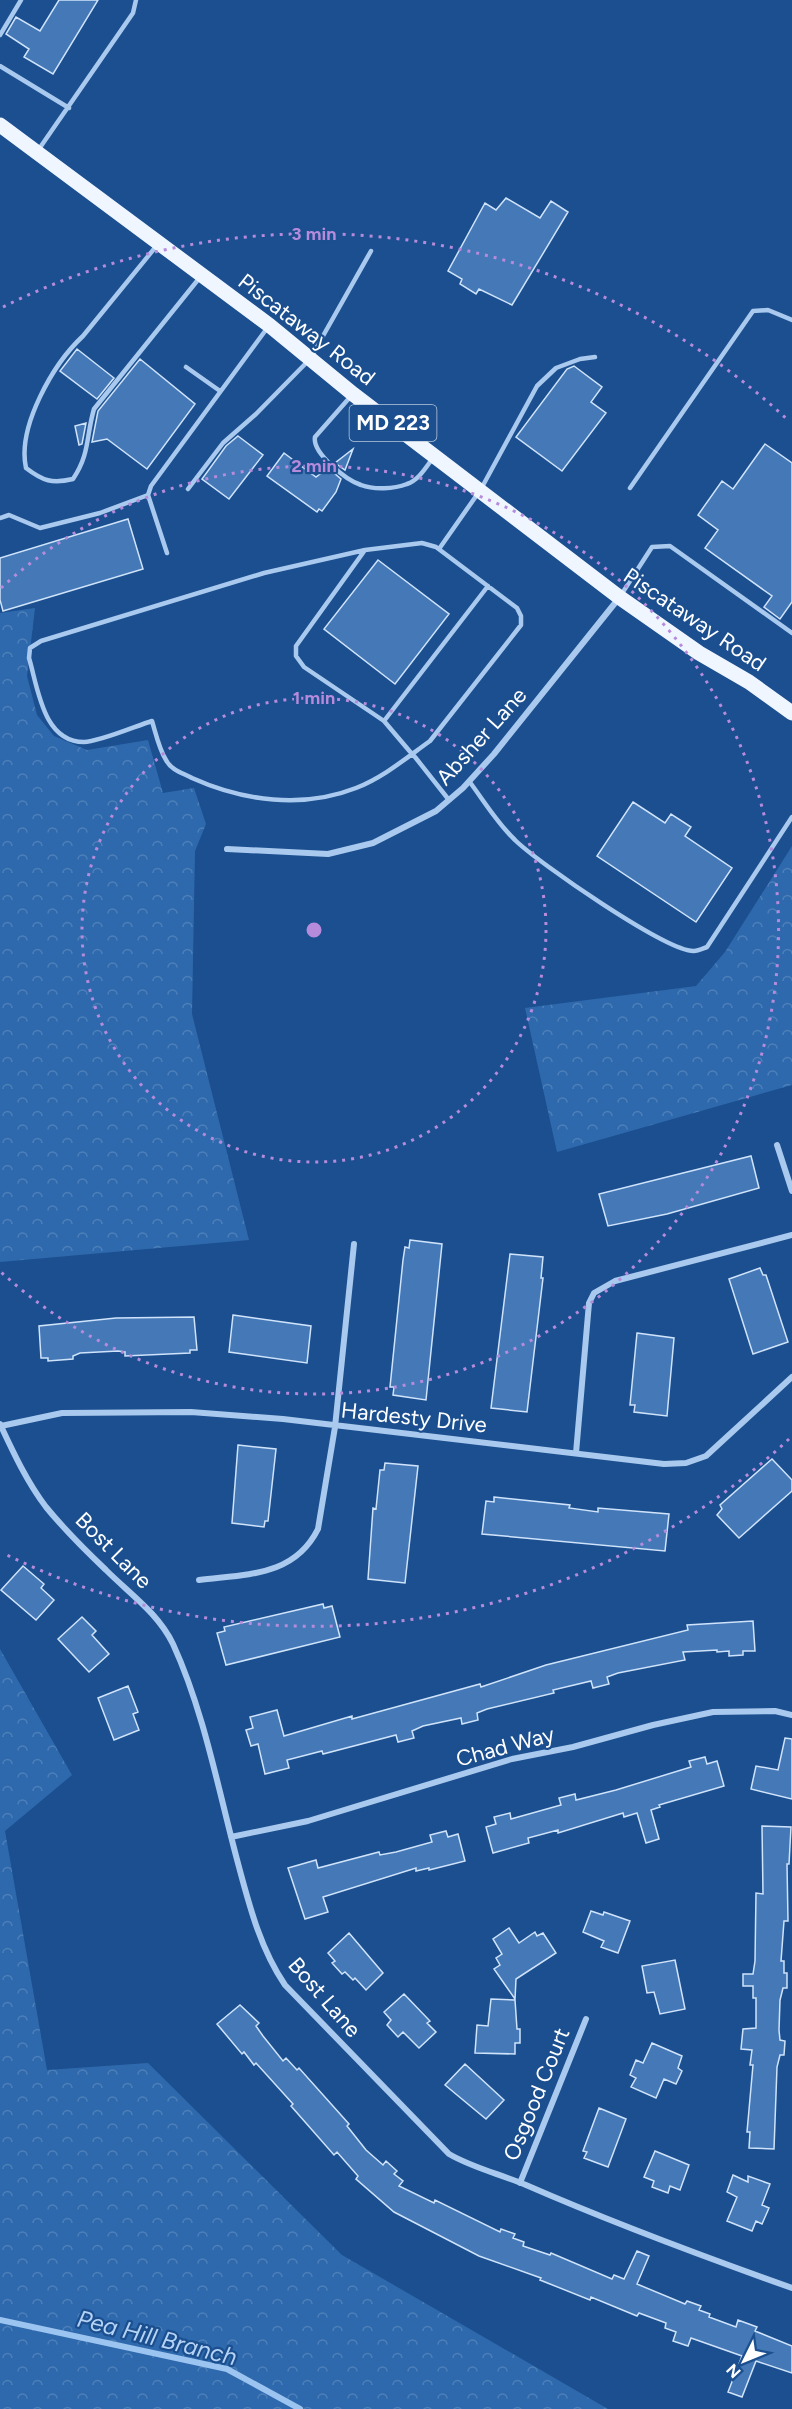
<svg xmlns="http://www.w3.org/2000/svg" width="792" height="2409" viewBox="0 0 792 2409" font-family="Figtree,sans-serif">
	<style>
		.forest { fill: url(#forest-crowns) }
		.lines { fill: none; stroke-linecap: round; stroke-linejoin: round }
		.stream { stroke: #9cc4f0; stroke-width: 6 }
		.building { fill: #4478b7; stroke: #cfe3fa; stroke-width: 1.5 }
		.service { stroke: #a9c9ee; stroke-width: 4.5 }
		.minor { stroke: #a9c9ee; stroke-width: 6 }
		.primary { stroke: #f0f6ff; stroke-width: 15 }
		.ring { fill: none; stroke: #b68bdc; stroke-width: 3; stroke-dasharray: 3 6 }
		.labels { text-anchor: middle; stroke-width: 4.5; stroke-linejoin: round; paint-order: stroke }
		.shield { fill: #1b4f8f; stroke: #bbcadd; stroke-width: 1.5 }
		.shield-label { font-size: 21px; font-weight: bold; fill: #fff }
		.street-label { font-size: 22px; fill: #fff; stroke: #1b4f8f }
		.water-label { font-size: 24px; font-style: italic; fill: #b5d3f5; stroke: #1b4f8f }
		.centre { fill: #b68bdc; stroke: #1b4f8f; stroke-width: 3 }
		.ring-label { font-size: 18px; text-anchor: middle; font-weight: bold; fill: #b68bdc; stroke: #1b4f8f; stroke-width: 4.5; stroke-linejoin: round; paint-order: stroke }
	</style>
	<defs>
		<pattern id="forest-crowns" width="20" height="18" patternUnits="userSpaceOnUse" patternTransform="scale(1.5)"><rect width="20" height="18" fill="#2e69ad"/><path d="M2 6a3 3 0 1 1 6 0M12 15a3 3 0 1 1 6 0" fill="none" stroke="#4d80b9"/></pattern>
	</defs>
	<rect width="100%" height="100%" fill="#1b4f8f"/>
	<path class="forest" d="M35,608L27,676L37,715L54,736L87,750L148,740L163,793L194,788L206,824L195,851L192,1014L249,1240L0,1262V613Z
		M792,846V1085L557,1152L525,1008L696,986L725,952Z
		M0,1649L72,1775L5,1831L47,2070L148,2063L342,2255L608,2409H0Z"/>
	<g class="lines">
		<path class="stream" d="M0,2320L227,2369L300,2409"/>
	</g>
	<path class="building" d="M59,0H98L53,74L24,57L29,49L6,34L16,17L40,31Z
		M506,198L540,218L551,201L568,212L512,305L479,289L476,294L460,284L462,279L448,271L485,203L496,210Z
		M77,349L114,378L97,399L60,371Z
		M140,359L195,404L147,469L107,439L92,442L98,411Z
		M574,366L602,387L591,402L606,413L562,471L516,437L567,369Z
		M86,423L82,444L79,445L75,426Z
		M238,436L263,455L229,499L202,479L226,446Z
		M765,444L792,463V602L780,619L764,607L772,596L705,548L718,530L698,515L722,481L733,489Z
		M353,449L345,470L335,463Z
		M284,453L316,477L328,468L341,479L336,492L322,511L319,509L317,512L267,476Z
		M128,519L143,569L3,611L0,600V558Z
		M378,560L449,614L395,684L324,629Z
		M633,802L665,823L671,814L691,827L685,836L732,868L696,922L597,856Z
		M751,1156L759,1188L667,1214L608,1226L599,1194Z
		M410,1240L442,1244L426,1400L393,1395L394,1387H390L403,1260L405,1247L409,1248Z
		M510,1254L543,1257L541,1278H543L527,1412L491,1408Z
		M760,1268L763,1275H766L788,1342L753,1354L729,1279Z
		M233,1315L311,1326L307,1363L229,1352Z
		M194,1317L197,1350H190V1353L125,1356V1352L118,1351L80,1353L73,1356V1359L48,1361V1358H41L39,1326L116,1318Z
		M637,1333L674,1338L667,1416L634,1412L635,1405H630Z
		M238,1445L276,1449L268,1521H265L264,1527L232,1523Z
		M772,1459L792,1480V1491L739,1538L717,1515L722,1509L720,1505Z
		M385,1463L418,1466L405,1583L368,1579L373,1508L376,1509L380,1470H384Z
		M494,1497L570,1505L569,1508L598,1512V1508L669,1514L665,1551L482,1534L486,1501L494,1502Z
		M23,1566L44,1584L41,1588L54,1600L36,1620L1,1590Z
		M323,1604L324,1608L332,1606L340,1637L226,1665L217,1633L225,1631L224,1627Z
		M82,1617L96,1631L92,1635L109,1654L89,1672L58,1639Z
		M753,1621L755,1651H743V1655L729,1656V1651L717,1652V1650L683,1652L685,1660L618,1673L607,1677L609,1684L593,1688L591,1681L553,1690L554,1693L487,1709L477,1713L478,1720L462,1724L461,1718L423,1726L412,1731L414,1738L398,1742L396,1735L323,1754L322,1751L287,1760L289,1768L265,1774L258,1744L251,1746L246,1730L253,1728L250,1717L277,1710L284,1736L352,1716V1719L480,1684L481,1687L546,1665L688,1630L687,1625Z
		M128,1686L138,1712L133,1714L139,1730L114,1740L98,1698Z
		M785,1738L792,1739V1799L751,1789L756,1766L778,1770Z
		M705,1757L707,1764L717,1761L724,1786L659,1805L660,1807L651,1810L659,1839L646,1843L637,1813L624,1817L623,1813L558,1833V1830L528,1838L529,1843L493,1853L486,1827L496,1824L494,1817L510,1813L511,1819L561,1805L559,1798L575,1794L576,1800L616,1790L691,1767L689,1761Z
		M762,1826L791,1827L789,1864H787L788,1921H784L781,1961H784V1973H787V1988H783L780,2000L779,2030L780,2040L785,2041L784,2055H780L777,2067L774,2149L749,2148L750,2132H747L753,2065H750L752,2050L741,2049L743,2029L756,2028V1998H753V1986H743V1974H753L755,1961L756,1893L763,1894Z
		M446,1831L448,1837L458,1834L465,1861L429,1870V1868L416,1871V1868L323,1897L328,1912L305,1919L288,1868L316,1860L318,1868L379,1852L380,1855L396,1852L432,1842L430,1835Z
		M591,1911L603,1915L604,1912L630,1921L618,1953L601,1947L604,1941L583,1932Z
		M509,1928L519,1943L535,1932L537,1936L543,1933L556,1953L516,1979L515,1999L494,1969L500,1965L496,1958L502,1954L493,1939Z
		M349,1933L383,1973L366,1990L355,1978L353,1980L345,1972L342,1974L332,1963L335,1961L328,1953Z
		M675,1960L685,2009L660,2014L654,1992L647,1993L642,1966Z
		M404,1994L430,2021L427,2023L436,2032L419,2048L403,2032L398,2037L387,2025L391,2020L384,2012Z
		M491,1999L515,2000L517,2029H520V2043H515V2054L475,2053L477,2025L488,2026Z
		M240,2005L259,2023L256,2026L263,2036L283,2061L286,2058L297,2070L299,2068L349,2124L347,2126L366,2150L383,2165L386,2161L397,2171L394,2174L403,2181L399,2186L434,2203L435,2200L500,2232L501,2229L515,2234L513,2238L524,2242L523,2246L550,2255L551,2253L612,2279L614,2275L624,2279L637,2251L649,2256L637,2284L685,2304L687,2301L701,2306L699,2310L710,2314L709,2317L736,2327L738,2320L757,2327L755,2331L792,2346V2373L756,2361L742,2397L728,2392L742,2356L691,2338L688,2346L673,2341L676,2332L665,2328L666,2323L639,2313L637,2316L591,2297L590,2300L540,2280L541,2278L479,2256L394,2212L356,2179L358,2176L337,2152L334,2155L291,2106L293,2104L256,2063L254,2065L244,2052L242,2054L217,2024Z
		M652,2043L682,2056L678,2068L682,2071L676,2084L664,2079L656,2098L631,2087L636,2078L630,2075L636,2060L643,2063Z
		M465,2064L504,2100L486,2119L445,2085Z
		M599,2108L626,2119L608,2167L584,2158L587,2152L583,2151Z
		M655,2151L689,2165L680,2190L670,2186L668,2193L652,2187L654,2181L644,2177Z
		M733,2175L748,2182V2176L770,2184L762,2205L769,2208L762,2224L756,2221L752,2231L727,2221L737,2197L727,2192Z"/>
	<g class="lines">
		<path class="service" d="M0,35L21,0
			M0,66L69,108
			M39,149L133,13L136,0
			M158,244L83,336C53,364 17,427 26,468C43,481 52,484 73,479C90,454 86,436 94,409L201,276
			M186,367L220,391
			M351,396L315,437C312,453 346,480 361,485C374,490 394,489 407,484C419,480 426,467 433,458
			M630,488L753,311L768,310L792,320
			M188,489L223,443L256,414L310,359L371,251
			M0,518L9,515L40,528L100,513L148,495
			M439,549L481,489L537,386L556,368L580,359L595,357
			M365,550L422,543L436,547L517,608L521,616V625L430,741C406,758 384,777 356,788C303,809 243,801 192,778C183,773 171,770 166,760C159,749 156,734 152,721C136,726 99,742 84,742C43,742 38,688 29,658L30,648L41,641L264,573L365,550L296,646V656L304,667L384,721L412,754L415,757L449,800
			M167,553L148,495L151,486L268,327
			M621,595L652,547L670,546L792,633
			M384,721L488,586
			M469,781C484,801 497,823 515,840C537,862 667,952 694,951C698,951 704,948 707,947L792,817"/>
		<path class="minor" d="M227,849L328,854L373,843L436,811L463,788L494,754L619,598
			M777,1145L792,1191
			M0,1424C13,1452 27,1482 46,1507C64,1529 86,1551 106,1570C130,1594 158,1613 173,1644C205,1714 219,1794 239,1867C250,1908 261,1950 285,1985L449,2154C473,2168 500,2174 526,2185C613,2223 702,2256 792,2288
			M1,1426L62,1413L191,1412L283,1419L664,1464L686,1463L706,1456L792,1377
			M576,1453L589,1303L594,1293L615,1281L792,1235
			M199,1580C246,1574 294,1577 318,1529L335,1427L354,1244
			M231,1837L308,1821L512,1759L573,1747L653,1725L713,1712L775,1711L792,1715
			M520,2183L586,2019"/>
		<path class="primary" d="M0,125L269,325L353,394L619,597L699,653L749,682L792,713"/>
	</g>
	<g class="ring">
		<circle cx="314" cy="930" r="232"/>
		<path d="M1 588A464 464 0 1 1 1 1272"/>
		<path d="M789 1439A696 696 0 0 1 3 1553M3 307A696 696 0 0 1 789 421"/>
	</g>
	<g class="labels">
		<rect class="shield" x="349.5" y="405" width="87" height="36" rx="4.5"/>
		<g class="shield-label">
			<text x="393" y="430">MD 223</text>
		</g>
		<g class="street-label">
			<text transform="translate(307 329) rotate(38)" y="8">Piscataway Road</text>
			<text transform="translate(695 619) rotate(34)" y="8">Piscataway Road</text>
			<text transform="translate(481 736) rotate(-48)" y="8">Absher Lane</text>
			<text transform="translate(414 1417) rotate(6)" y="8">Hardesty Drive</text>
			<text transform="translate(114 1550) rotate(45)" y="8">Bost Lane</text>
			<text transform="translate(505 1746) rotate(-15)" y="8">Chad Way</text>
			<text transform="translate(325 1997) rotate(49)" y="8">Bost Lane</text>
			<text transform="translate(536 2094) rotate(-68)" y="8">Osgood Court</text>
		</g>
		<g class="water-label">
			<text transform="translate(157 2338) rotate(14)" y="8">Pea Hill Branch</text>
		</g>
	</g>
	<circle cx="314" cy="930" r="9" class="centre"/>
	<g class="ring-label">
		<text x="314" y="240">3 min</text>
		<text x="314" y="472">2 min</text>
		<text x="314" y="704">1 min</text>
	</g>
	<g transform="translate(744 2361) rotate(227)" stroke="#1b4f8f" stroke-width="4.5" paint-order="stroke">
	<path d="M0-4.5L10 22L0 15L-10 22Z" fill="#ffffff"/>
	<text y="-9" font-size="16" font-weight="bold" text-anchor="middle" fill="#ffffff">N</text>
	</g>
</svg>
